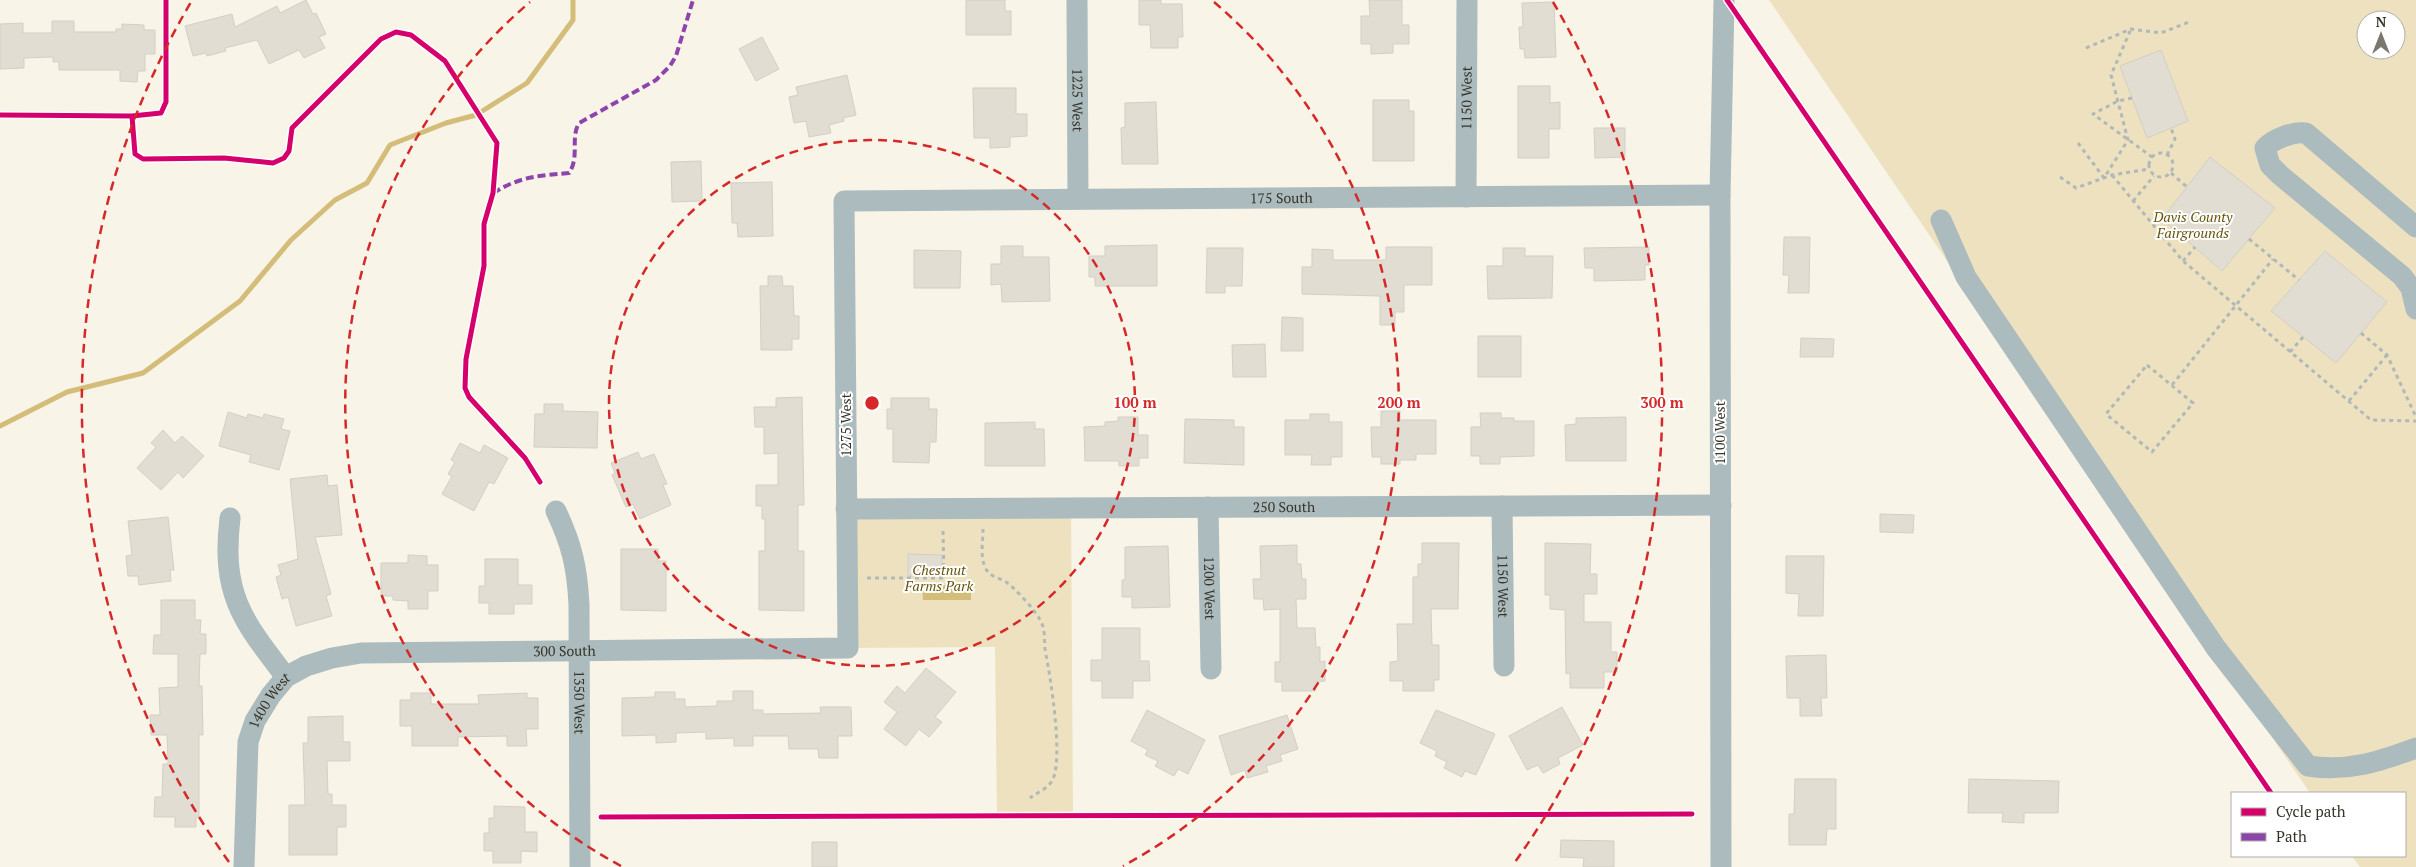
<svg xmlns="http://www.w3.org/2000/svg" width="2416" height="867" viewBox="0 0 2416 867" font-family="'PT Serif',serif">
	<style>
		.green { fill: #ede1bf; fill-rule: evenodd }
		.water { fill: #d4bd79 }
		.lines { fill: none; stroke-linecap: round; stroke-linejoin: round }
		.stream { stroke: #d4bd79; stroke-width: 5 }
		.building { fill: #e1ddd3; stroke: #d3cfc5 }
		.path { stroke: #b1b9b8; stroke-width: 3; stroke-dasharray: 4 4; stroke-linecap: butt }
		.minor { stroke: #abbbbe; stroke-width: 21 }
		.quiet { stroke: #8e44ad; stroke-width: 4; stroke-dasharray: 8 4; stroke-linecap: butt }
		.cycleway-casing { stroke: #fff; stroke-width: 8 }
		.cycleway { stroke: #d6006c; stroke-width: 5 }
		.ring { fill: none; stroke: #d62828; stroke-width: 2.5; stroke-dasharray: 9 6 }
		.labels { text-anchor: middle; stroke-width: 4; stroke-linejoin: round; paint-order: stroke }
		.street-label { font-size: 14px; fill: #37342a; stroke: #fff }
		.park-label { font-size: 14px; font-style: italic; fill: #675209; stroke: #fff }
		.centre { fill: #d62828; stroke: #fff; stroke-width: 2.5 }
		.ring-label { font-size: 15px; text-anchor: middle; font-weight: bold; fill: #d62828; stroke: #fff; stroke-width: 4; stroke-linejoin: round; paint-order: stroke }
	</style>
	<rect width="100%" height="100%" fill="#f8f4e8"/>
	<path class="green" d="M1769,0H2416V867H2360L2352,856H2405V793H2310ZM2366,20H2396V50H2366Z
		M1071,508L1073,815H997L995,647L848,648L846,509Z"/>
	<path class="water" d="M922,585H971V600H923Z"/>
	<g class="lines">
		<path class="stream" d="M0,426L67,392L143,373L240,301L291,240L335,200L367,183L390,145L446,123L476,115L527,83L573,20V0"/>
	</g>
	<path class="building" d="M306,0L313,14L316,13L326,34L319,37L325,48L304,58L299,50L269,64L257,40L225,48L226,51L207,56L206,53L193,56L185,26L232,14L235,27L277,6L280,13Z
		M966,0H1005V11H1011V35H966Z
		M1139,0H1161V4H1182L1183,37H1178V48H1151L1150,25H1139Z
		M1369,0H1402V25H1409V44H1393V53L1371,54V44H1361V16H1370Z
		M1554,2L1556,57L1525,58L1524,49H1520L1519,27H1523L1522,3Z
		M52,21H74V32H116V29H122V24L144,25V30H155V54H145V71H138L137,82L120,81V70H59V62H53V57L24,58V68L0,69V24L23,23V33H52Z
		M762,37L779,69L756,81L739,49Z
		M2161,50L2188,121L2147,138L2120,66Z
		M847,75L856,115L843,118L844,121L829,125L831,133L809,137L806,121L794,123L789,97L798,95L796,87Z
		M1518,86H1550V103L1560,102V129H1549V158H1518Z
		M973,88H1016V114H1027V136L1010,137V147L990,148V138H974Z
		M1373,100H1409V111H1414V161H1373Z
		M1156,102L1158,164H1122L1121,128L1125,127V103Z
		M1594,128H1625V157L1595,158Z
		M2210,157L2275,208L2222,271L2162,219Z
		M701,161L702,201L672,202L671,162Z
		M772,182L773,236L738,237L737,223H732L731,183Z
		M1784,237H1810L1809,293H1788L1789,275H1783Z
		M1157,245V286H1095V277H1089V256H1105V246Z
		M1001,246H1023V257H1049L1050,301L1002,302L1001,284L991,285V264H1001Z
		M1386,247H1432V285H1404V312H1395V325H1380V296L1302,294V267H1312V249L1333,250V260H1386Z
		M1649,247V265H1645V280L1594,281V268H1585L1584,248Z
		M1207,248H1243L1242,286H1225V293H1206Z
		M1503,248H1525V256H1553L1552,298L1488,299L1487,266H1503Z
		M914,250L961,251L960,288H914Z
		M2325,251L2387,302L2336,363L2271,311Z
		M768,276H782L783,286H793L794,316H799V339H792V350H761L760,286H768Z
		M1282,317L1303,318V351H1281Z
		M1478,336H1521V377H1478Z
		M1801,338L1834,339L1833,357H1800Z
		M1265,344L1266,377H1233L1232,345Z
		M802,397L804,505H798V551H804V611L759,610V551H765V519H762V506H756V485H778V453L764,454V427H755L754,407H776V398Z
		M891,398H929V409H937L936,442H930L929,463L893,462V429H887V409H891Z
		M544,404H563V411L598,412L597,448L534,447L535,414H544Z
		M1381,411H1400V420H1436V454H1416V460H1400V464H1381V457H1372L1371,427H1381Z
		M228,412L247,418L248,414L263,418L264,414L284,419L281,429L290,431L279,470L249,462L251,455L219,446Z
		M1480,413H1501V418H1514V421H1534V456L1500,457V464H1480V456H1471V427H1481Z
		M1310,414H1329V422H1342V457H1331V465H1311L1312,455H1285V420H1310Z
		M1118,417H1138V435H1148V458H1139V466H1119V461H1085L1084,427L1105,426V422L1118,421Z
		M1626,417V461H1566L1565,425L1576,424V418Z
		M1185,419L1234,420V427H1244V465L1184,463Z
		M1035,422V429H1044L1045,466H985V423Z
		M163,430L175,443L182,436L204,456L183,478L178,472L161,490L137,468L156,447L151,443Z
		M460,443L480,453L484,445L508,458L494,484L489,482L474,511L442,494L452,476L448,474L455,462L451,460Z
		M638,452L641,459L654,454L667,484L663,485L671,505L640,519L633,504L626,507L612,475L615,473L611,463Z
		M327,475L328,486L337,485L342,535L315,537L331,594L326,596L332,616L296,626L288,597L282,599L276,577L281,575L278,565L298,559L290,479Z
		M1880,514L1914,515L1913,533L1880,532Z
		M168,517L174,570H170L171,581L139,585L138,576H128L126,556L132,555L128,521Z
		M1422,543H1459L1458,609H1431L1432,645H1439V680H1434V691H1403V681H1390V662L1398,661L1397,624H1413V577H1418V564H1422Z
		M1545,543L1591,544L1590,574H1597V594H1584V622H1611V652H1617V672H1604V688H1570V673L1566,674L1565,610L1550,609V595H1545Z
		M1297,545V564H1301L1302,579H1306V599H1296L1297,628H1315L1316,647H1320V662L1325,661V681L1315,682V691H1282V682H1275V662H1280V609L1264,610L1263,599H1254L1253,579H1261L1260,546Z
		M1168,546L1170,607L1132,608V597H1122V580H1125V547Z
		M621,549H658V561H666V611L621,610Z
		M908,554L942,555V576H908Z
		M408,555L427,556V565H438V591H428V609H408V601L393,600V596H381V563H408Z
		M1786,556H1824L1823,616H1798L1799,594L1786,593Z
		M485,559H518V585H532V604H514V614H489V603H479V586H485Z
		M161,600H195V620H201L200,634H206V654H200L199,686H202L203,735H199V817H196V827H175V817H154L155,797H162L163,764H168L167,735H151L150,715H160L159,688L178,687V654H153L154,635H161Z
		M1102,628H1140V661H1149L1150,681H1133V698H1102V681H1091V660H1102Z
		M1826,655L1827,698H1821L1822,716H1800V698H1787L1786,656Z
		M926,668L956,692L935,717L942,722L929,737L919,729L906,746L884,729L897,712L884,702L897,686L905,693Z
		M733,691H753V710H763V714L821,713L820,707H851L852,736H838V758H819L818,749H789L788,736H753V746H734V738L706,739V732L676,733V742L656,743V735L622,736V698L655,697V692H675V699H685V707L717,706V701H733Z
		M411,693H431V704H479L478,695L527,693V698H538V729H526L527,746H507V736L458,737V746H412V726H400V700H411Z
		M1562,707L1583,745L1558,758L1560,764L1543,773L1538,765L1527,770L1509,736Z
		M1147,710L1205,740L1188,774L1178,769L1174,776L1155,766L1158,761L1145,755L1148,750L1131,741Z
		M1436,710L1495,734L1476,775L1465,771L1462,777L1444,768L1447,762L1435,756L1437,751L1420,743Z
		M1287,715L1298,749L1280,755L1282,761L1266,766L1268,772L1247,778L1245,770L1231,775L1219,736Z
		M343,716V742H350V761H327L328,794H332V805H346V827H337V855H289V805H305L303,743H308V717Z
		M1795,779H1836V829H1827L1826,845H1789V814H1794Z
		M1969,779L2059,781L2058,813H2024V823L2002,822L2003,813H1968Z
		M494,806L525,807V832H537V852L521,851V863H493V851H484V833H489V818H494Z
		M1561,840L1614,841V867H1583L1584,858L1560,857Z
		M812,842H837V867H812Z"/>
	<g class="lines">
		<path class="path" d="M2086,48L2131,29L2161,33L2189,22
			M2132,98L2118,101L2093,114L2152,157
			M2078,143L2104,178L2128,140L2111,75L2131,29
			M2149 165a12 12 0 1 1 24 0a12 12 0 1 1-24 0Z
			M2167,155L2175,139L2171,128
			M2171,173L2187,187
			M2112,175L2183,261L2371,420L2416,421
			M2060,177L2076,188L2112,175L2149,169
			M2133,201L2154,176
			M2249,239L2299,280
			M2183,261L2195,247
			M2361,333L2387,355L2416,417
			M2290,352L2303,337
			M2147,365L2193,403L2152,452L2106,414Z
			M2172,385L2273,259
			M2349,401L2387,355
			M983,529C983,541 980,556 985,567C989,577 998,577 1006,582C1014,587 1034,609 1039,618C1047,630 1043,642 1046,655C1051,680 1063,756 1053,779C1049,788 1038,792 1030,798
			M867,578H944L943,530"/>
		<g class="minor">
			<path id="s1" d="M1077,0L1078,199"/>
			<path id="s2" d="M1466,197L1467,0"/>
			<path d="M1941,220L1966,277L2216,648L2308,766C2348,772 2378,762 2416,748"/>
			<path d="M2416,227L2306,133C2294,131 2273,139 2265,148L2270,165L2280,175L2402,276L2411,288L2416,309"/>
			<path id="s3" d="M1502,506L1504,666"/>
			<path id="s4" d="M1208,507L1211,669"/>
			<path id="s5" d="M846,509L1721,505"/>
			<path id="s6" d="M556,511C572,545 577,567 579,604L580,867"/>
			<path d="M230,518C221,594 242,620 286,677"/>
			<path id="s7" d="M244,867L248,742L255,721L271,695L286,677L306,666L332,658L361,653L848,648L844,201L1720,195"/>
			<path d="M1721,867L1720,195L1724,0"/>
		</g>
		<path class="quiet" d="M493,193C521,176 538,176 569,173C580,157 570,138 579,123L656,80L670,66L676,56L693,0"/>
		<g class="cycleway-casing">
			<path id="cycleway" d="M1727,0L2271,793
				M0,115L132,116L161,113L166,102V0
				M132,116L135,154L143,159L224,158L273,163L284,158L289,151L292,128L381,39L396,32L411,35L445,61L497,143L493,193L484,224V266L466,359L465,388L469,397L525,458L540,482
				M601,817L1692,814"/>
		</g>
		<use href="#cycleway" class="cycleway"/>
	</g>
	<g class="ring">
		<circle cx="872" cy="403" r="263"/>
		<path d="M621 866A527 527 0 0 1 530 2M1214 2A527 527 0 0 1 1123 866"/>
		<path d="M229 862A790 790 0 0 1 191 2M1553 2A790 790 0 0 1 1515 862"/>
	</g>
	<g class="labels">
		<g class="street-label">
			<text dy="5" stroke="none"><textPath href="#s2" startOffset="99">1150 West</textPath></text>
			<text dy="5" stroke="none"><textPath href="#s1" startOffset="100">1225 West</textPath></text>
			<text dy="5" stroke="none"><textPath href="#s7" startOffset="1652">175 South</textPath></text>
			<text transform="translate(846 425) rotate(-90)" y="5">1275 West</text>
			<text transform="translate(1720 433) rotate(-90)" y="5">1100 West</text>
			<text dy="5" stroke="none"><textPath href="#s5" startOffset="438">250 South</textPath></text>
			<text dy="5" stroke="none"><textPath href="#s3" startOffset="80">1150 West</textPath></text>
			<text dy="5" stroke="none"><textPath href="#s4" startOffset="81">1200 West</textPath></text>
			<text dy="5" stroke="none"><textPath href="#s7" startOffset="484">300 South</textPath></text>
			<text dy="5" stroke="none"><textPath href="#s7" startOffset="172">1400 West</textPath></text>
			<text dy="5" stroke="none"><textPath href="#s6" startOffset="195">1350 West</textPath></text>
		</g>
		<g class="park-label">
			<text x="2193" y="222">Davis County<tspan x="2193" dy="16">Fairgrounds</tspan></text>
			<text x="939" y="575">Chestnut<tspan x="939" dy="16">Farms Park</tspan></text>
		</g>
	</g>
	<circle cx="872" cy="403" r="8" class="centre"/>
	<g class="ring-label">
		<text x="1135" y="408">100 m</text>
		<text x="1399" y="408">200 m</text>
		<text x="1662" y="408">300 m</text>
	</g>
	<rect x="2231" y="792" width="175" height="65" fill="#ffffff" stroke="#afaeaa"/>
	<rect x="2241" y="808" width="25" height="8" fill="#d6006c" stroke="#afaeaa"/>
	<text x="2276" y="817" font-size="15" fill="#37342a">Cycle path</text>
	<rect x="2241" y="833" width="25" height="8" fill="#8e44ad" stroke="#afaeaa"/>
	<text x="2276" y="842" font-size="15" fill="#37342a">Path</text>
	<g transform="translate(2381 35)"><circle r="24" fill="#ffffff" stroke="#afaeaa"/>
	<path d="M0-4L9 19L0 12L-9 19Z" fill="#7b776c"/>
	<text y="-8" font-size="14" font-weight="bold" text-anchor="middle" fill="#37342a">N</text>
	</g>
</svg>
